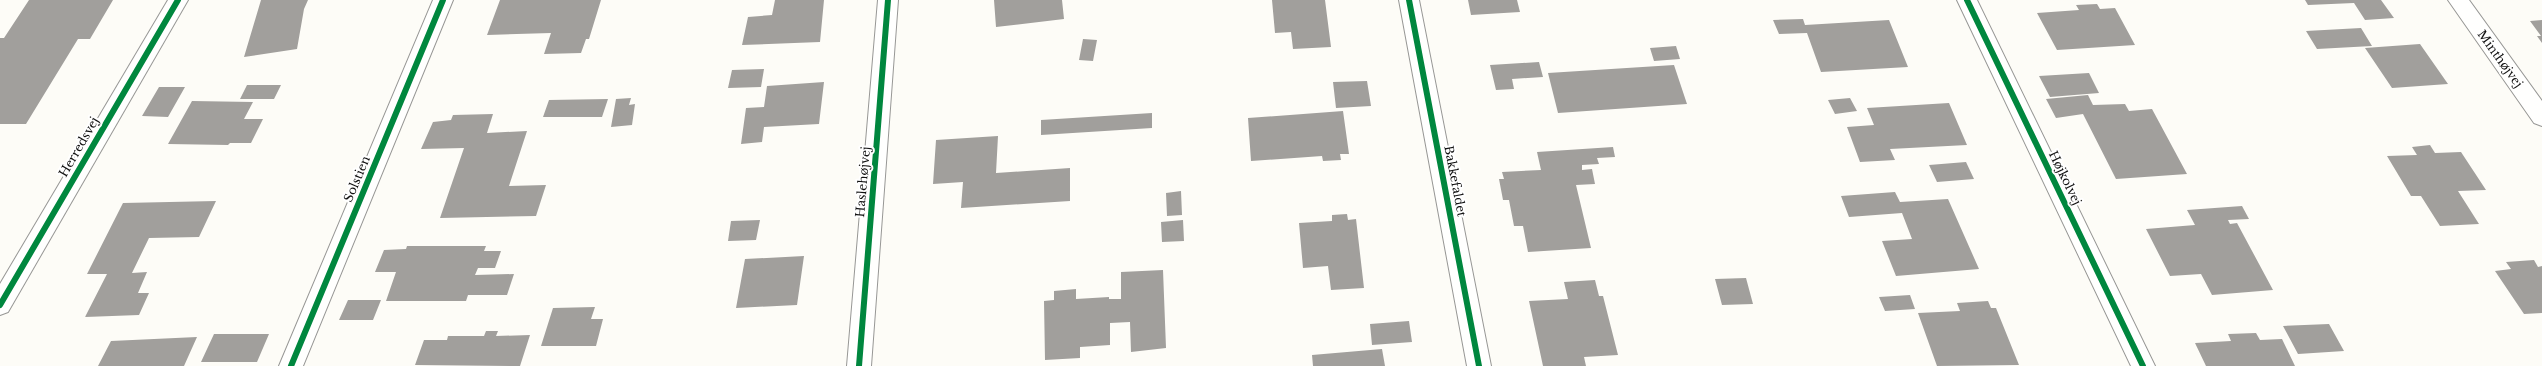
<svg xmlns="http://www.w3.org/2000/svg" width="2542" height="366" viewBox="0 0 2542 366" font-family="'Libre Baskerville',serif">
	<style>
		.building { fill: #a19f9c }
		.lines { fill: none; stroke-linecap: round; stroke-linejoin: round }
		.minor-casing { stroke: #979795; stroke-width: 2 }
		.tertiary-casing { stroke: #979795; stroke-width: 2 }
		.minor { fill: #fffffe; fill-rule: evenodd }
		.tertiary { fill: #fffffe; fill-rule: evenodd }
		.cycleway-casing { stroke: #fff; stroke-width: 8 }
		.cycleway { stroke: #00873e; stroke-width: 6 }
		.labels { text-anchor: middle; stroke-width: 4; stroke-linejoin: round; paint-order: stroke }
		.street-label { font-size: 12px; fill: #111; stroke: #fff }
	</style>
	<rect width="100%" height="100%" fill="#fdfcf7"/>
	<path class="building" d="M29,0H113L90,39H78L26,124H0V38H4Z
		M261,0H308L304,9L297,49L244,57Z
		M500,0H601L589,39H586L581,53L544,54L551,33L487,35Z
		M775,0H824L820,42L742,45L748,17L772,15Z
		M994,0H1062L1064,19L996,27Z
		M1272,0H1325L1331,47L1293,49L1291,32L1275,33Z
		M1468,0H1517L1520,12L1471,15Z
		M2305,0H2381L2394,18L2365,20L2354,3L2308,5Z
		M2097,4L2100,9L2115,8L2135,45L2057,50L2037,13L2079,10L2076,5Z
		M1803,19L1805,25L1889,20L1908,67L1821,72L1807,33L1779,34L1773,20Z
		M2542,20V43L2537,36H2541L2530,21Z
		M2361,28L2372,46L2317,49L2306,31Z
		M1083,39L1097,40L1093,61L1079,60Z
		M2420,44L2448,84L2392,88L2365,48Z
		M1676,46L1680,59L1654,61L1650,48Z
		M1539,62L1543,77L1512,79L1514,89L1496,90L1490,65Z
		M1674,65L1687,104L1558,113L1548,73Z
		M764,69L761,87L728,88L732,70Z
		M2089,73L2099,93L2050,97L2039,76Z
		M1367,81L1371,106L1336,108L1333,82Z
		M824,82L819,124L764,127L762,142L741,144L746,108L764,107L767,86Z
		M247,85H281L274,99H240Z
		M159,87H185L168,117L142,116Z
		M2088,95L2093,105L2125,104L2129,111L2152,109L2187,174L2116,179L2083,114L2056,118L2046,99Z
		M631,98L629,105L635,104L632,125L611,127L616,99Z
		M1850,98L1857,111L1835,114L1828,100Z
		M608,99L602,117H543L549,100Z
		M192,101L253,102L244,119H263L251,143H230L228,145L168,144Z
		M1949,103L1967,145L1890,149L1895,160L1860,162L1847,127L1874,125L1867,108Z
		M1343,111L1349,154H1340L1341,160L1323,161L1322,156L1251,161L1248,118Z
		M1152,113V128L1041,135V120Z
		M493,114L487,133L527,131L509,186L546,185L536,216L440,218L464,148L421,149L433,122L451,120L453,115Z
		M998,136L996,173L1070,168V201L961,208L963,182L933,184L936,140Z
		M2430,145L2435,153L2461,152L2486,190L2458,191L2479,224L2440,226L2421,196H2411L2387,156L2417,155L2412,147Z
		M1613,147L1615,157L1597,158L1599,164L1582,165V170L1592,169L1595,184L1576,185L1591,248L1528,252L1523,226H1514L1509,200H1503L1499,179H1504L1502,172L1541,170L1537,152Z
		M1966,162L1974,179L1937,182L1929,165Z
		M1181,191L1182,215L1167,216L1166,193Z
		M1895,192L1900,202L1948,199L1979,269L1896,276L1882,241L1912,239L1902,213L1849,217L1841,196Z
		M216,201L199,237L149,238L132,273L147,272L138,293H149L139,315L85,317L107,274H87L123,203Z
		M2242,206L2249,219L2228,220L2230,224L2237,223L2273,290L2212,295L2201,274L2170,276L2146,229L2195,225L2187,210Z
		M1347,214L1348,220L1356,219L1364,288L1331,290L1328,266L1303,268L1299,223L1332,221V215Z
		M760,220L756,240L728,241L731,221Z
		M1183,220L1184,241L1162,242L1161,222Z
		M407,246H486L484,251H501L495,268H478L475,275L514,274L507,295H468L466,301H386L396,272H375L384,250L406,249Z
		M804,256L797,305L736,308L745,259Z
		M2534,260L2538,267L2542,266V313L2524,314L2495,271L2511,269L2506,262Z
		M1163,270L1166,348L1131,352L1130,322L1110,323V345L1080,347V358L1045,360L1044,301L1054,300V291L1076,289V299L1109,297V299H1121V272Z
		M1746,278L1753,304L1722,305L1715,279Z
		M1595,280L1599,296H1603L1618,355L1584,357L1586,366H1543L1529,301L1568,299L1564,282Z
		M1910,295L1915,309L1885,311L1879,297Z
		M348,300H381L373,320H339Z
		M1988,301L1991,308H1996L2019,365L1937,366L1918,313L1960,311L1957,303Z
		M595,307L591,319H603L596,346H541L553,308Z
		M1409,321L1412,342L1372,345L1370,324Z
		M2329,324L2344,351L2298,354L2283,326Z
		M486,331H498L496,336L530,335L520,366L415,365L424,340H447L448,336H484Z
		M2256,333L2260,340L2282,339L2295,366H2206L2195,343L2231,341L2228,334Z
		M214,334H269L257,362H201Z
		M197,337L184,366H98L111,341Z
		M1382,349L1385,366H1313L1312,355Z"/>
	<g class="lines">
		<g class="minor-casing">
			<path id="minor" d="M433,0H453L303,366H279Z
				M878,0H898L871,366H847Z
				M1399,0H1419L1491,366H1467Z
				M1957,0H1977L2155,366H2131Z
				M2448,0H2469L2542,101V126L2534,123Z"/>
		</g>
		<g class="tertiary-casing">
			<path id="tertiary" d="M168,0H188L8,312L0,315V284Z"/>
		</g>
		<use href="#minor" class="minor"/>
		<use href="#tertiary" class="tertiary"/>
		<g class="cycleway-casing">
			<path id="cycleway" d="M1409,0L1479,366
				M1967,0L2143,366
				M0,305L178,0
				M291,366L443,0
				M859,366L888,0"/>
		</g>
		<use href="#cycleway" class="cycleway"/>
	</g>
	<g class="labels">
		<g class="street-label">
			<text transform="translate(2500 59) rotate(54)" y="4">Minthøjvej</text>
			<text transform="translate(79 147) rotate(-60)" y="4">Herredsvej</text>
			<text transform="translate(2065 178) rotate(64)" y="4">Højkolvej</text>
			<text transform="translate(357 179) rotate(-67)" y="4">Solstien</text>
			<text transform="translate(1455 181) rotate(79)" y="4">Bakkefaldet</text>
			<text transform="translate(863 182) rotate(-85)" y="4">Haslehøjvej</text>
		</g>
	</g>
</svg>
